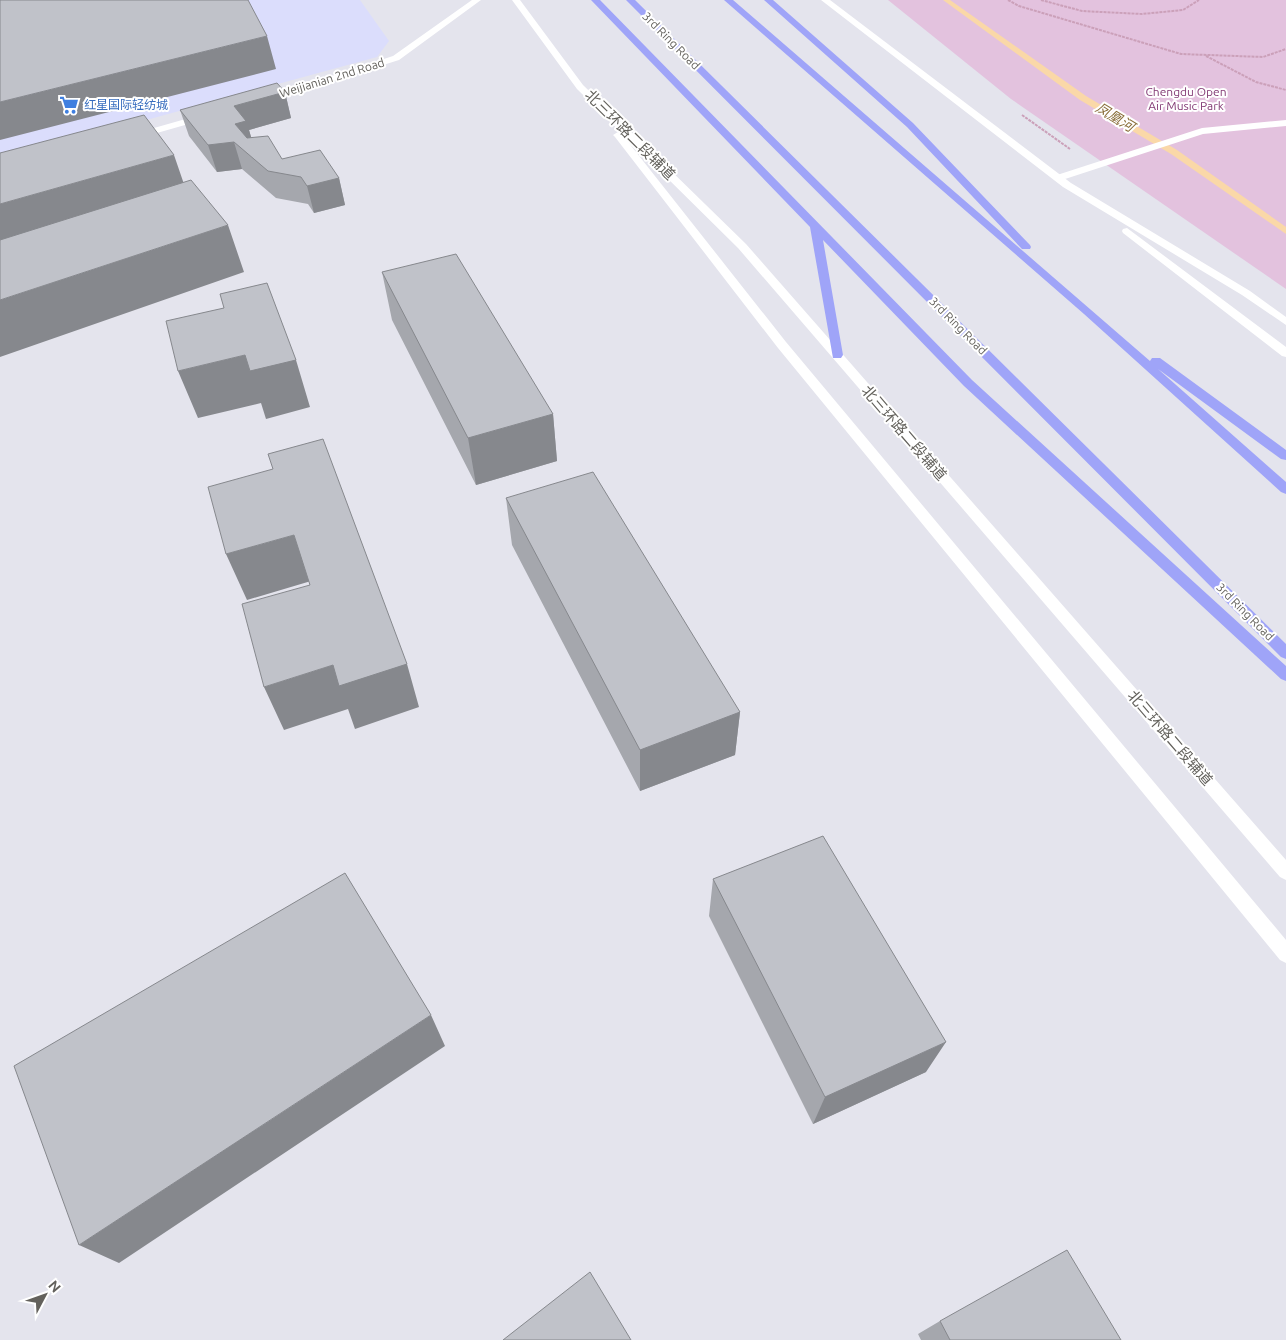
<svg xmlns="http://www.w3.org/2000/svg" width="1286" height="1340" viewBox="0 0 1286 1340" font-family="Ubuntu,'Noto Sans SC',sans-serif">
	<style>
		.commercial { fill: #dbddfc }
		.green { fill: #e3c2de }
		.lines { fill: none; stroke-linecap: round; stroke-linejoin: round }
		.stream { fill: #fad8a8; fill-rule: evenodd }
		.path { stroke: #cba0b9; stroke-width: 2; stroke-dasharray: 3 1; stroke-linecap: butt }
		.service { fill: #fff; fill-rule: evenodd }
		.minor { fill: #fff; fill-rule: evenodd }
		.secondary { fill: #fff; fill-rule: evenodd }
		.trunk { fill: #9fa4f8; fill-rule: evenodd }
		.wall { fill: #a5a7ad }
		.shaded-wall { fill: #86888d }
		.building { fill: #c0c2c9; stroke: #86888d }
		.labels { text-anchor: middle; stroke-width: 4; stroke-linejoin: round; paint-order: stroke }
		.far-street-label { font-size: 12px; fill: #63615c; stroke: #fff }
		.far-park-label { font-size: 12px; fill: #833b75; stroke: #fff }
		.far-shop-label { font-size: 12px; fill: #366cbe; stroke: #fff; text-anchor: start }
		.far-water-label { font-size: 14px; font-style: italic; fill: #896e3a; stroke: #fff }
		.street-label { font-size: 15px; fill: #63615c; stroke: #fff }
	</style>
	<rect width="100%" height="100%" fill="#e4e4ed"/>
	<path class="commercial" d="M0,0H360L389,41L377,57L0,160Z"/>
	<path class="green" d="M888,0H1286V289L1011,99Z"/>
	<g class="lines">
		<path class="stream" d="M943,0H950L1086,96L1177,150L1286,227V234L1171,154L1080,100Z"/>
		<path class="path" d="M1008,0L1019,6L1181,54L1263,57L1286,49
			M1041,0L1082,11L1142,14L1183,10L1199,0
			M1206,56L1256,82L1286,90
			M1022,115L1070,149"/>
		<path class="service" d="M1286,120V126L1203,134L1062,180L1058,181L1053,178L1054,176L1202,128Z"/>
		<path class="minor" d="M472,0H481L399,60L269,101L266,102L261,99L393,56Z
			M203,114L208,117L206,119L136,139L131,136L133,134Z"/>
		<path class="secondary" d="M512,0H520L583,85L746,244L1286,860V880L1280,877L738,248L577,89Z
			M821,0H830L1071,183L1250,291L1286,317V325L1242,295L1063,187Z
			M618,132L621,133L786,342L1286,940V963L1280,960L778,348L615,137L613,135Z
			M1127,228L1286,347V357L1282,356L1123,233L1122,231L1123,229Z"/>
		<path class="trunk" d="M591,0H600L972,380L1286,666V681L1281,679L964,386L823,240L843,355L841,358H833L810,227Z
			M626,0H635L1286,644V659L1281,657Z
			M724,0H733L1150,361L1152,358H1160L1286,450V460L1281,459L1158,369L1286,482V494L1281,492L1084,314Z
			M764,0H773L913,123L1030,245L1031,247L1030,249H1022L907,127Z"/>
	</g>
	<path class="wall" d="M285,92L291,118L249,130L251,137L282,159L339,178L345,205L314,213L308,204L276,198L242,169L217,172L189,136L180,110Z
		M382,272L553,414L557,461L476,485L392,320Z
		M506,498L740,712L735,755L640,791L512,545Z
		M713,879L926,1072L813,1124L709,916Z
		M940,1321L1121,1340H921L918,1334Z"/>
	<path class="shaded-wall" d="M267,36L276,69L0,140V102Z
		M285,92L291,118L249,130L254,147L235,124L234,106Z
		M234,142L242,169L217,172L208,145Z
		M174,155L186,190L0,244V204Z
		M339,178L345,205L314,213L307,186Z
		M228,225L244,272L0,357V300Z
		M245,355L296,360L310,407L266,419L261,403L198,418L178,371Z
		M553,414L557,461L476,485L468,438Z
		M294,535L311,581L247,600L226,554Z
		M407,664L419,707L355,729L348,709L284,730L264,687L333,665Z
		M740,712L735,755L640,791V750Z
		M431,1015L445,1046L119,1263L79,1245Z
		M946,1042L926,1072L813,1124L825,1097Z"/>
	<path class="building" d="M0,0H248L267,36L0,102Z
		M277,83L285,92L234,106L246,121L235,124L247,138L268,136L282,159L320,150L339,178L307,186L301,177L268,171L234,142L208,145L180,110Z
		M144,115L174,155L0,204V153Z
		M191,180L228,225L0,300V240Z
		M456,254L553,414L468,438L382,272Z
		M267,283L296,360L250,371L245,355L178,371L166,321L224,308L220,294Z
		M323,439L407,664L339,686L333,665L264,687L242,604L310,585L294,535L226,554L208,487L273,469L268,454Z
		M593,472L740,712L640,750L506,498Z
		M823,836L946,1042L825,1097L713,879Z
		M345,873L431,1015L79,1245L14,1066Z
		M1067,1250L1121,1340H950L940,1321Z
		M590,1272L631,1340H503Z"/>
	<defs>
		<g id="supermarket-bare" transform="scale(1.5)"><path d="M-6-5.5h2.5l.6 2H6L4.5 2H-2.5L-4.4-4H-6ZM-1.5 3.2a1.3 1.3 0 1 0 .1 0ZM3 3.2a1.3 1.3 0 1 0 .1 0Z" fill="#3f7fe0" stroke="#fff" stroke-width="2.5" paint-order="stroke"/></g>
	</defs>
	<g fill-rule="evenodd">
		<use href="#supermarket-bare" x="69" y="105"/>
	</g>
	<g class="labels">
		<g class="far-street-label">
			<text transform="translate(671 41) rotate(45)" y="4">3rd Ring Road</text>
			<text transform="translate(332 78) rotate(-17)" y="4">Weijianian 2nd Road</text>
			<text transform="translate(958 326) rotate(45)" y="4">3rd Ring Road</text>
			<text transform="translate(1245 612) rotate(45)" y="4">3rd Ring Road</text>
		</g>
		<g class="far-park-label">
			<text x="1186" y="96">Chengdu Open<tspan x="1186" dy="14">Air Music Park</tspan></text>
		</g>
		<g class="far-shop-label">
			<text x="84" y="109">红星国际轻纺城</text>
		</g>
		<g class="far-water-label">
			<text transform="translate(1115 117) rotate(31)" y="5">凤凰河</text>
		</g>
		<g class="street-label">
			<text transform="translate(630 135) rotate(45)" y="5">北三环路二段辅道</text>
			<text transform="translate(904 433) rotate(49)" y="5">北三环路二段辅道</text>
			<text transform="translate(1170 738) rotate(49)" y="5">北三环路二段辅道</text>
		</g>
	</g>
	<g transform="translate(45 1295) rotate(49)" stroke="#ffffff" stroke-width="4" paint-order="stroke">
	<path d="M0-4L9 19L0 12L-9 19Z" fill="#63615c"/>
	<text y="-8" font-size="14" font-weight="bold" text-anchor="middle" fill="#63615c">N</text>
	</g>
</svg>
